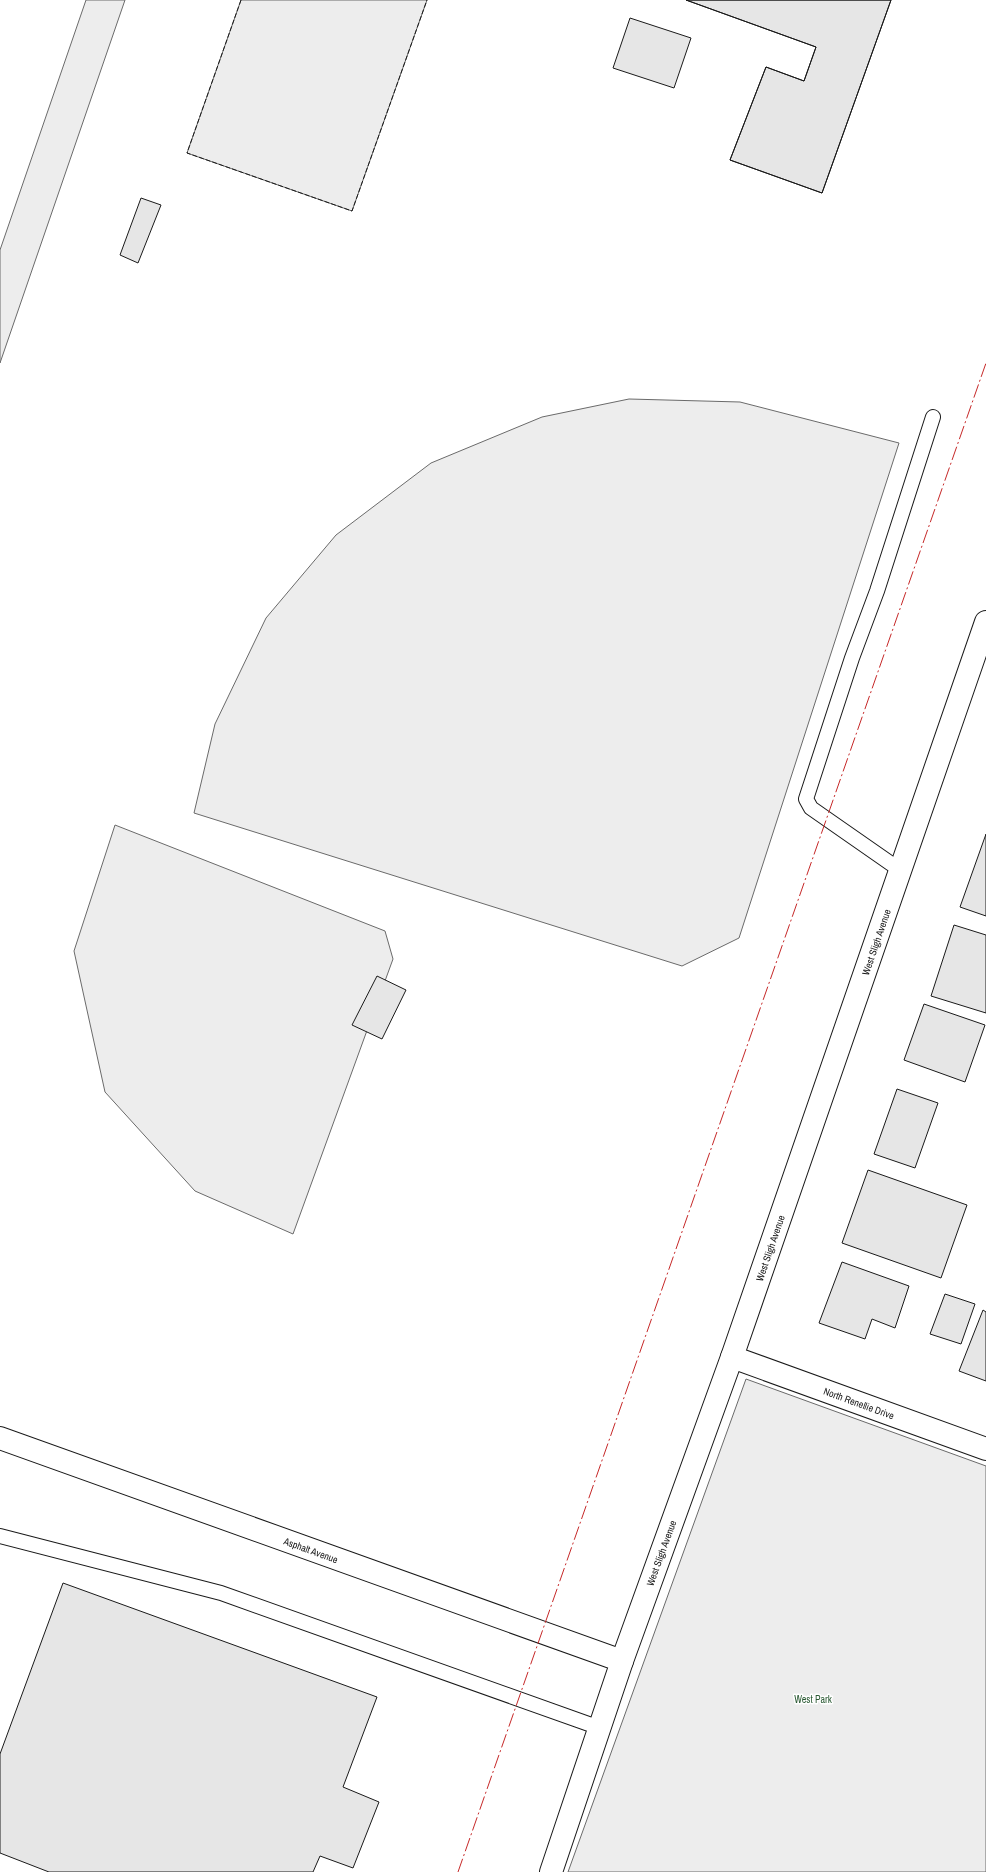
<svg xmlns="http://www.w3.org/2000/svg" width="986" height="1872" viewBox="0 0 986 1872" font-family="'Archivo Narrow',sans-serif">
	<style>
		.green { fill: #ededed; stroke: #6a6a6a }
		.building { fill: #e6e6e6; stroke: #1a1a1a }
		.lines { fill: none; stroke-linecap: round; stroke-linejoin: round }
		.service-casing { stroke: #1a1a1a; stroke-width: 16 }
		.minor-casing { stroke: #1a1a1a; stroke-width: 24 }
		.secondary-casing { stroke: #1a1a1a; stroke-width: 24 }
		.service { stroke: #fff; stroke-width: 14 }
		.minor { stroke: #fff; stroke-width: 22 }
		.secondary { stroke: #fff; stroke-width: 22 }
		.fence { stroke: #1a1a1a; stroke-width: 1; stroke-dasharray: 5 2; stroke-linecap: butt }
		.power { stroke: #c62828; stroke-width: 1; stroke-dasharray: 14 3 2 3; stroke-linecap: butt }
		.labels { text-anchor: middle; stroke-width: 3; stroke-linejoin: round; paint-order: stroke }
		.street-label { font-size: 10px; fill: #1a1a1a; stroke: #fff }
		.park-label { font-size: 10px; fill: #2b5a34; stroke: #fff }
	</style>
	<rect width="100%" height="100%" fill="#fff"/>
	<path class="green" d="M86,0H125L0,363V250Z
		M241,0H427L352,211L187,153Z
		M629,399L740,402L899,443L739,938L682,966L194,813L215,724L266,618L336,535L431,463L542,417Z
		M115,825L385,931L393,959L293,1234L195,1191L105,1092L74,951Z
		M746,1379L986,1466V1872H568Z"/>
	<path class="building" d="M686,0H891L822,193L730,160L766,67L804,81L816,47Z
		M686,0H891L822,193L730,160L766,67L804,81L816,47Z
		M630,18L691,38L674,88L613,68Z
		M141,198L161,205L138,263L120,255Z
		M986,834V916L960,907Z
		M954,925L986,935V1013L931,996Z
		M377,976L406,990L382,1039L352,1025Z
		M924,1004L985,1025L965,1082L904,1060Z
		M897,1089L938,1103L915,1168L874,1154Z
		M868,1170L967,1205L941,1278L842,1243Z
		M842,1262L909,1286L895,1328L872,1319L865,1339L819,1323Z
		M945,1294L975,1304L961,1344L930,1334Z
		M983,1310L986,1312V1381L959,1371Z
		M63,1583L377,1697L343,1787L379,1802L353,1868L320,1856L313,1872H49L0,1853V1754Z"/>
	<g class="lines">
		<g class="service-casing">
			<path id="service" d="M900,870L811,808L806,799L852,658L877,591L933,417
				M0,1536L221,1593L600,1728"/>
		</g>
		<g class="minor-casing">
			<path id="minor" d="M732,1357L986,1449
				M0,1438L622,1661"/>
		</g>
		<g class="secondary-casing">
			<path id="secondary" d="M551,1872L622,1661L732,1357L986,622"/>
		</g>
		<use href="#service" class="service"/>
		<use href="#minor" class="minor"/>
		<use href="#secondary" class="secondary"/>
		<path class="fence" d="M241,0L187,153L352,211L427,0"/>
		<path class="power" d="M458,1872L986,363"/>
	</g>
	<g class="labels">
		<g class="street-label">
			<text transform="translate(876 942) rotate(-71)" y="4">West Sligh Avenue</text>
			<text transform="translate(770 1248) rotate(-71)" y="4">West Sligh Avenue</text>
			<text transform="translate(859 1403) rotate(20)" y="4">North Renellie Drive</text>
			<text transform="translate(311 1550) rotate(20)" y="4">Asphalt Avenue</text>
			<text transform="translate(661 1553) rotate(-70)" y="4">West Sligh Avenue</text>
		</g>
		<g class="park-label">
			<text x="813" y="1703">West Park</text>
		</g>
	</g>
</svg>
